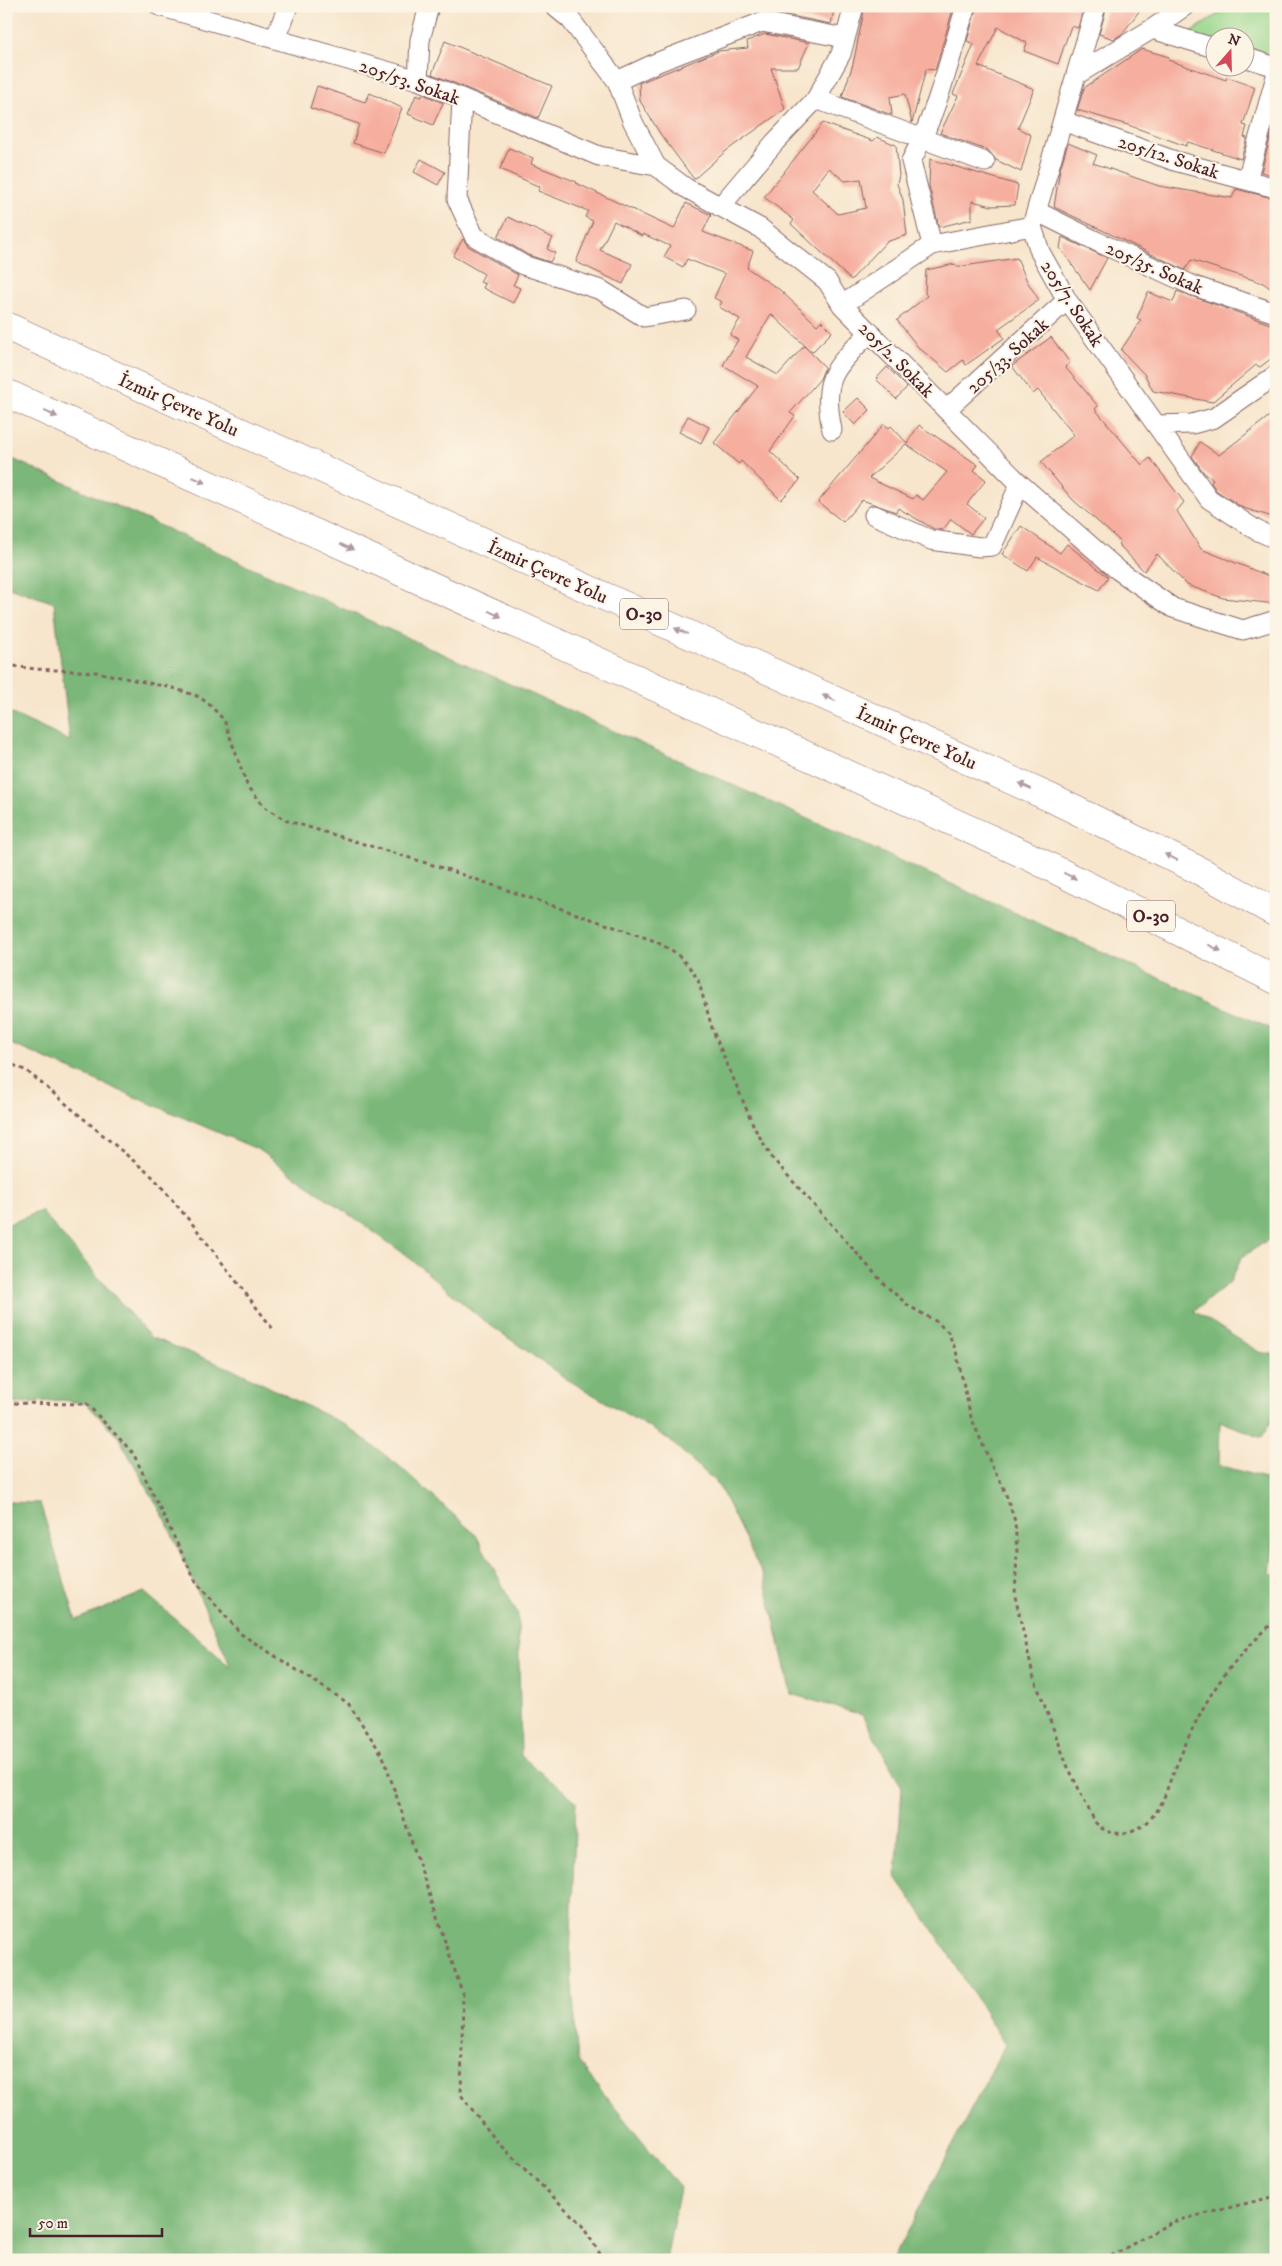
<svg xmlns="http://www.w3.org/2000/svg" width="1282" height="2266" viewBox="0 0 1282 2266" font-family="'IM FELL DW Pica',serif">
	<style>
		.green { fill: #98d68c; stroke: #717a5c }
		.forest { fill: #7ab778; stroke: #626b52 }
		.building { fill: #f6ae9f; fill-rule: evenodd }
		.lines { fill: none; stroke-linecap: round; stroke-linejoin: round }
		.minor-casing { stroke: #876463; stroke-width: 21 }
		.highway-casing { stroke: #876463; stroke-width: 29 }
		.path { stroke: #876463; stroke-width: 3; stroke-dasharray: 4 4; stroke-linecap: butt }
		.minor { stroke: #fff; stroke-width: 19 }
		.highway { stroke: #fff; stroke-width: 28 }
		.oneway { fill: #ae9aa0 }
		.labels { text-anchor: middle; stroke-width: 4; stroke-linejoin: round; paint-order: stroke }
		.shield { fill: #fcf5e5; stroke: #7f5f63; stroke-width: 1 }
		.shield-label { font-size: 18px; font-weight: bold; fill: #4a1f2b }
		.street-label { font-size: 19px; fill: #4a1f2b; stroke: #fcf5e5 }
	</style>
	<rect width="100%" height="100%" fill="#fcf5e5"/>
	<filter id="ink" filterUnits="userSpaceOnUse"><feTurbulence type="fractalNoise" baseFrequency=".02" numOctaves="2"/><feDisplacementMap in="SourceGraphic" scale="10" xChannelSelector="R" yChannelSelector="G"/><feConvolveMatrix kernelMatrix="1 2 1 2 8 2 1 2 1" color-interpolation-filters="sRGB"/></filter>
	<filter id="wash" filterUnits="userSpaceOnUse"><feTurbulence type="fractalNoise" baseFrequency=".0096" numOctaves="4" result="noise"/><feDisplacementMap in="SourceGraphic" scale="20" xChannelSelector="R" yChannelSelector="G"/><feGaussianBlur stdDeviation="1.12" result="paint"/><feColorMatrix in="noise" values="0 0 0 0 0 0 0 0 0 0 0 0 0 0 0 0 0 1.4 0 .05"/><feComposite in="paint" operator="in"/></filter>
	<g filter="url(#wash)">
		<rect width="100%" height="100%" fill="#f7e5cc"/>
		<path class="green" d="M1230,6H1276V43L1271,61L1245,53L1244,38H1214V43L1187,35Z"/>
		<path class="forest" d="M6,456L1276,1031V1235L1242,1257L1230,1282L1194,1311L1259,1352L1276,1355V1412L1262,1438L1220,1421L1219,1465L1271,1480L1276,1479V1521L1270,1574L1276,1575V2260H892L1005,2045L938,1937L896,1877L902,1787L862,1715L791,1694L764,1577L718,1484L667,1438L565,1378L483,1320L406,1255L257,1149L6,1042V711L70,741L54,603L6,586Z
			M41,1211L150,1337L237,1371L347,1426L398,1465L476,1535L518,1615L521,1756L576,1801L570,1960L578,2062L680,2188L666,2260H6V1502L40,1503L76,1620L144,1592L231,1667L166,1521L119,1438L87,1404L62,1400L6,1404V1225Z"/>
		<g id="blocks">
			<path class="building" d="M764,6H835L831,24L766,11Z
				M865,6H954L935,70L926,69L912,123L905,94L890,97L892,115L842,97L853,64Z
				M977,6H1084L1078,28L1071,26L1058,64L1024,51L1027,43L998,27L978,66L1034,89L1018,128L1031,135L1021,172L996,160L989,151L940,133L958,96L953,94L974,44L967,41Z
				M1107,6H1143L1122,34L1114,39L1099,34Z
				M765,34L809,43L798,68H771L785,109L726,151L694,179L661,135L640,101L639,83L719,51L748,48L747,41Z
				M445,41L552,86L538,118L432,74Z
				M1142,49L1169,57L1168,60L1226,80L1227,77L1255,87L1243,125L1247,126L1244,137L1247,138L1241,159L1188,142L1186,146L1128,125L1077,110L1084,88Z
				M317,86L365,102L370,93L402,108L384,153L353,143L359,124L310,108Z
				M423,94L443,103L433,125L408,114L416,95L422,97Z
				M823,123L873,141L877,137L896,145L899,175L897,184L903,200L907,235L886,242L851,280L791,224L794,220L764,197ZM829,168L845,181L861,179L866,208L838,214L812,190Z
				M1272,131H1276V176L1261,172Z
				M1068,143L1097,155L1093,163L1159,186L1232,198L1236,189L1276,199V292L1263,283L1191,260L1185,270L1054,207L1060,169Z
				M509,148L533,158L531,164L577,182L576,183L674,229L686,203L711,215L703,232L753,251L747,268L780,290L817,325L821,321L832,332L812,352L771,314L746,357L778,375L804,346L825,367L820,379L790,413L795,416L770,451L800,480L781,500L741,461L739,464L714,443L758,386L723,365L738,340L730,335L740,319L719,307L722,302L714,298L725,274L687,259L683,267L664,257L670,246L643,234L642,236L614,221L600,250L632,264L623,284L576,262L593,221L585,217L588,211L538,191L540,187L500,169Z
				M421,159L445,172L438,185L414,172Z
				M930,159L1018,185L1015,205L992,206L972,201V219L939,227L929,186Z
				M508,217L553,238L547,249L555,253L550,262L528,255L498,237Z
				M1062,237L1107,258L1090,290L1060,248Z
				M463,239L468,246L518,275L513,285L520,288L513,303L483,288L485,284L480,282L484,274L453,256Z
				M1017,258L1027,281L1039,300L998,329L1004,338L966,365L963,360L948,372L918,347L897,320L927,296L925,293L926,270L955,264L957,267Z
				M1177,291L1276,326V355L1260,367L1256,365L1212,402L1153,391L1145,375L1121,350L1141,320L1137,318L1148,292L1173,302Z
				M1051,337L1070,363L1065,367L1098,406L1095,409L1142,465L1150,458L1184,502L1177,511L1201,549L1276,579V604L1223,598L1187,585L1157,554L1144,571L1118,544L1121,542L1072,499L1041,462L1074,435L1038,390L1033,394L1012,366Z
				M887,367L907,387L896,399L876,379Z
				M858,398L870,410L855,425L843,412Z
				M1276,411V518L1243,508L1217,491L1211,483L1213,479L1204,473L1192,456L1200,442L1219,455Z
				M688,416L709,427L701,443L679,432Z
				M884,424L889,428L891,426L907,443L919,425L978,465L974,470L986,480L967,504L984,518L971,534L951,519L943,530L934,529L898,508L896,512L862,500L843,522L818,502ZM906,444L947,472L923,500L916,495L913,499L869,478Z
				M1021,526L1060,553L1067,544L1108,577L1099,590L1037,557L1028,571L1002,554Z"/>
		</g>
	</g>
	<g filter="url(#ink)">
		<use href="#blocks" fill-opacity="0" stroke="#876463" stroke-width="1"/>
		<g class="lines">
			<g class="minor-casing">
				<path id="minor" d="M159,6L418,80L599,156L656,166
					M554,6L570,19L617,81L633,122L656,166L686,188L760,228L827,281L842,305L1020,484L1118,570L1173,608L1243,630L1276,620
					M1096,6L1032,226L1040,252L1067,300L1209,499L1256,530L1276,539
					M1152,29L1214,48
					M275,39L288,6
					M1244,57L1276,67
					M1076,75L1152,29L1185,6
					M418,80L420,40L429,6
					M617,81L658,62L762,22L845,38
					M462,99L457,199L474,236L523,265L601,290L644,317L686,310
					M816,99L985,162
					M1063,121L1175,161L1276,188
					M1247,180L1276,76
					M720,207L775,142L816,99L841,54L854,6
					M1038,212L1096,241L1194,286L1276,313
					M932,245L911,161C937,113 950,58 966,6
					M842,305L932,245L1032,226
					M947,409L1067,300
					M1157,425L1192,424L1214,418L1276,375
					M832,430C821,376 835,369 870,332
					M874,515L931,540L980,547L992,546L1020,484"/>
			</g>
			<g class="highway-casing">
				<path id="highway" d="M6,326L1053,799L1202,872L1276,913
					M6,393L1026,855L1276,980"/>
			</g>
			<path class="path" d="M6,665L35,669L96,672L173,688L197,696L208,703L224,720L247,785L265,807L285,820L446,869L655,941L676,953L692,970L698,980L713,1031L755,1129L773,1159L885,1285L909,1306L937,1322L948,1332L956,1351L971,1417L994,1471L1003,1486L1015,1521L1017,1552L1015,1596L1033,1675L1067,1765L1095,1822C1113,1843 1141,1832 1156,1812C1163,1804 1166,1791 1170,1781C1182,1753 1193,1724 1209,1698C1226,1669 1251,1643 1276,1620
				M6,1062L27,1071L154,1178L194,1226L273,1329
				M6,1403L87,1404L133,1453L196,1582L241,1634L348,1703L383,1756L463,1995L461,2095L498,2143L581,2224L604,2260
				M1104,2260L1172,2222L1276,2196"/>
			<use href="#minor" class="minor"/>
			<use href="#highway" class="highway"/>
		</g>
		<defs><path id="oneway-solid" d="M-6-.8H1V-3.2L6.5 0L1 3.2V.8H-6Z" transform="scale(1.25)"/></defs>
		<g class="oneway">
			<use href="#oneway-solid" transform="translate(51 414) rotate(24)"/>
			<use href="#oneway-solid" transform="translate(199 480) rotate(24)"/>
			<use href="#oneway-solid" transform="translate(347 547) rotate(24)"/>
			<use href="#oneway-solid" transform="translate(495 614) rotate(24)"/>
			<use href="#oneway-solid" transform="translate(681 631) rotate(-156)"/>
			<use href="#oneway-solid" transform="translate(829 698) rotate(-156)"/>
			<use href="#oneway-solid" transform="translate(1025 786) rotate(-156)"/>
			<use href="#oneway-solid" transform="translate(1171 857) rotate(-154)"/>
			<use href="#oneway-solid" transform="translate(1070 876) rotate(26)"/>
			<use href="#oneway-solid" transform="translate(1215 948) rotate(26)"/>
		</g>
	</g>
	<g class="labels">
		<g class="shield">
			<rect x="620" y="598.5" width="48" height="31" rx="4"/>
			<rect x="1127" y="900.5" width="48" height="31" rx="4"/>
		</g>
		<g class="shield-label">
			<text x="644" y="620">O-30</text>
			<text x="1151" y="922">O-30</text>
		</g>
		<g class="street-label">
			<text transform="translate(410 81) rotate(19)" y="7">205/53. Sokak</text>
			<text transform="translate(1169 156) rotate(18)" y="7">205/12. Sokak</text>
			<text transform="translate(1155 267) rotate(24)" y="7">205/35. Sokak</text>
			<text transform="translate(1073 303) rotate(57)" y="7">205/7. Sokak</text>
			<text transform="translate(1007 355) rotate(-42)" y="7">205/33. Sokak</text>
			<text transform="translate(897 359) rotate(45)" y="7">205/2. Sokak</text>
			<text transform="translate(179 404) rotate(24)" y="7">İzmir Çevre Yolu</text>
			<text transform="translate(548 571) rotate(24)" y="7">İzmir Çevre Yolu</text>
			<text transform="translate(917 737) rotate(24)" y="7">İzmir Çevre Yolu</text>
		</g>
	</g>
	<rect width="1282" height="2266" fill="none" stroke="#fcf5e5" stroke-width="25"/>
	<g transform="translate(1230 52) rotate(20)"><circle r="24" fill="#fcf5e5" stroke="#b59f9b"/>
	<path d="M0-4L9 19L0 12L-9 19Z" fill="#d1495b"/>
	<text y="-8" font-size="14" font-weight="bold" text-anchor="middle" fill="#4a1f2b">N</text>
	</g>
	<path d="M30 2228v8h132v-8" fill="none" stroke="#4a1f2b" stroke-width="2.5"/>
	<text x="38" y="2228" font-size="15" fill="#4a1f2b" stroke="#fcf5e5" stroke-width="4" paint-order="stroke">50 m</text>
</svg>
